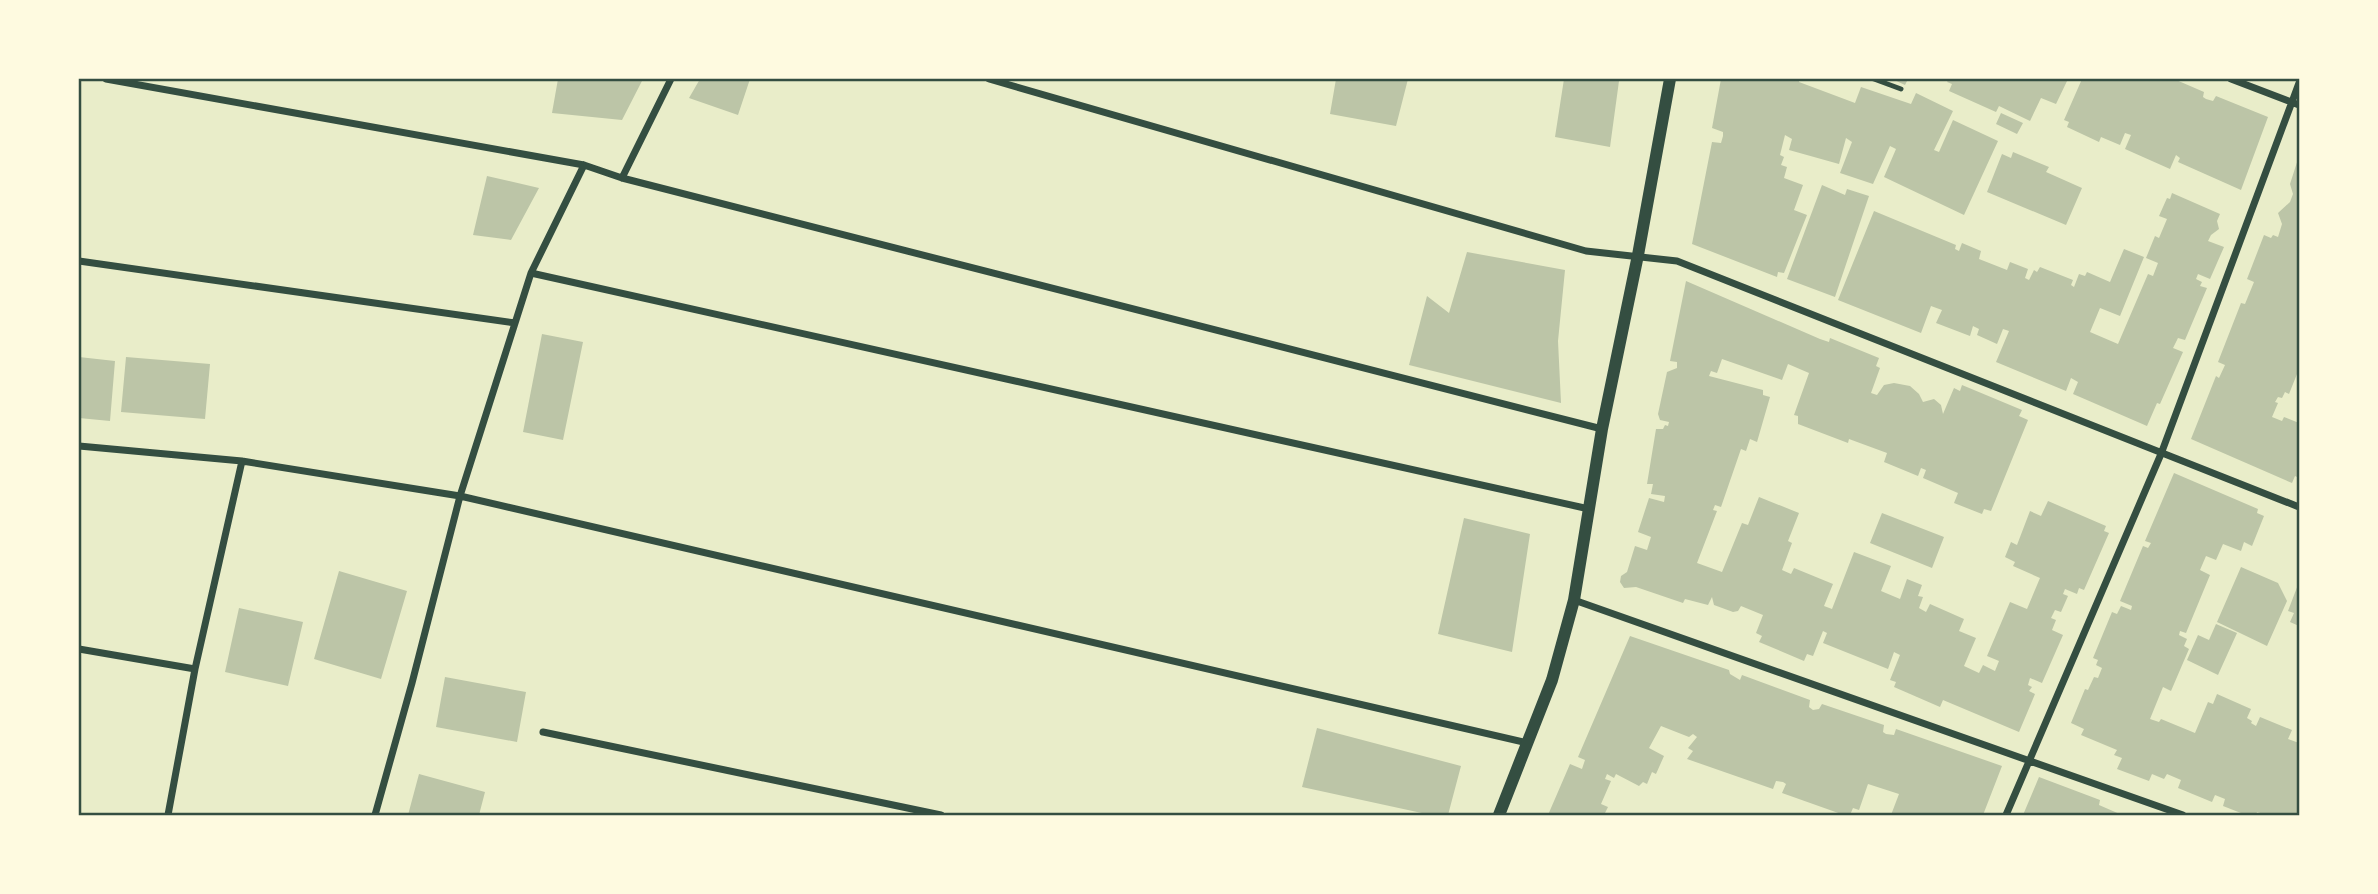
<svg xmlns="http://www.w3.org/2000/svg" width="2378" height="894" viewBox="0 0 2378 894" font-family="Lato,sans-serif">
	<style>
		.building { fill: #bcc5a7 }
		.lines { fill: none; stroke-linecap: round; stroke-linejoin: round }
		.service { stroke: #344e41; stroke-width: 5 }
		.minor { stroke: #344e41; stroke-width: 7 }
		.tertiary { stroke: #344e41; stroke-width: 12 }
		.neatline { fill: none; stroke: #344e41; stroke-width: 2.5 }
	</style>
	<rect width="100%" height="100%" fill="#e9edc9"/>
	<path class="building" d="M558,79H643L622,120L552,113Z
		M700,79H750L738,115L689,98Z
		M1336,79H1408L1396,126L1330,114Z
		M1564,79H1606L1619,81L1610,147L1555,137Z
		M1721,79H1799V82L1855,103L1861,87L1911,104L1916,93L1953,111L1934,150L1939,152L1953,120L1998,141L1964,215L1884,177L1896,149L1890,146L1873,184L1840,173L1852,142L1846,138L1839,164L1789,150L1792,139L1785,135L1780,155L1784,157L1781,165L1787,167L1784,178L1803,185L1794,210L1807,215L1784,273L1778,272L1777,277L1692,244L1712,142L1721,143L1723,136V132L1712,128Z
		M1892,79H1908L1905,85Z
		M1949,79H2068L2056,104L2041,98L2030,121L1999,106L1996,112L1949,91L1952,84L1947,82Z
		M2082,79H2174L2204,92L2203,97L2206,99L2213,101L2216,96L2268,117L2241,190L2178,162L2180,158L2176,155L2170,169L2125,149L2131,135L2125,133L2120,145L2101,137L2099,142L2067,127L2069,122L2064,120Z
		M2001,113L2023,123L2017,134L1996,124Z
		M2013,152L2049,167L2046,172L2082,188L2066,225L1987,192L2002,154L2011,158Z
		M2299,156V369L2289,394L2285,392L2282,398L2278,397L2275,402L2278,403L2272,417L2282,421L2284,417L2299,423V478L2295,476L2292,483L2191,439L2216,376L2219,378L2225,365L2218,362L2241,303L2245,304L2254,282L2247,279L2264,235L2271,238L2273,235L2278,237L2282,224L2278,213L2290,202L2293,194L2290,184Z
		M487,176L539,188L511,240L473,235Z
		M1822,185L1845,195L1847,189L1869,196L1835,297L1787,279Z
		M2172,193L2220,214L2217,221L2219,229L2211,235L2208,241L2224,247L2210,279L2198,274L2196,279L2202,282L2200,286L2207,288L2185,340L2178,338L2173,348L2183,352L2160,404L2157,403L2147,426L2073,394L2078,382L2071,378L2066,391L1996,362L2009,331L2003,329L1997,344L1977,335L1979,329L1973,326L1970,336L1936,323L1942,310L1931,306L1921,333L1838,300L1874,211L1956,245L1955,249L1959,251L1962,243L1981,251L1979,259L2007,270L2010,262L2028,269L2025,278L2029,280L2034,270L2037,272L2040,267L2073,280L2071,285L2074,287L2079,274L2085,276L2087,272L2110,282L2124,249L2144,257L2120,316L2100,308L2090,332L2118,344L2148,274L2153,276L2158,263L2146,258L2155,236L2159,238L2167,219L2159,216L2167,198L2170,199Z
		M1467,252L1565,270L1558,341L1561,403L1409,365L1427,296L1449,313Z
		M1686,281L1820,339L1829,342L1830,338L1879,358L1876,366L1880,368L1871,393L1877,395L1884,385L1894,383L1910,386L1919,394L1923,402L1934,399L1941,405L1943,414L1954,388L1960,391L1962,385L2022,410L2019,416L2028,420L1991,511L1984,509L1982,514L1954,503L1958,493L1923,478L1926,470L1921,468L1918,476L1884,462L1887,453L1849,439L1848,443L1798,424V416L1794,415L1809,373L1788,364L1782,380L1722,359L1717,373L1711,371L1709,376L1763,390V395L1770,397L1757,442L1750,439L1746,451L1741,449L1721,507L1715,505L1713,510L1717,511L1697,563L1722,572L1742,523L1748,525L1759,497L1799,513L1788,541L1792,543L1782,570L1791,574L1794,568L1833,584L1824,606L1832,609L1854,552L1891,566L1881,591L1900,599L1907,579L1922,585L1918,596L1923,597L1919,608L1926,612L1930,604L1964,619L1959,631L1976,638L1964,666L1979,673L1983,665L1995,671L1999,661L1987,656L2010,602L2027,609L2040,578L2013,566L2015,562L2005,557L2011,542L2017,545L2030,511L2041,516L2048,501L2106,526L2104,531L2109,533L2084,590L2079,588L2077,594L2065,589L2063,594L2068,596L2061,612L2055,610L2051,618L2056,620L2052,630L2063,635L2042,683L2030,678L2028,685L2032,687L2029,691L2035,694L2019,732L1943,700L1940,707L1894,687L1896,682L1890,680L1900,655L1894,652L1888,669L1823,643L1827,633L1823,631L1813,656L1807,654L1804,661L1759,642L1762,636L1756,633L1763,615L1741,606L1738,611L1733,612L1714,605L1712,597L1708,605L1685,599L1683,603L1636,587L1624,588L1620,582L1621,576L1627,572L1635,546L1647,550L1651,537L1638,532L1649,498L1664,502L1665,496L1651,494L1653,484H1647L1656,429H1663L1665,425L1668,426L1669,422L1660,420L1658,414L1667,372L1677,368V362L1670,361Z
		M542,334L583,342L563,440L523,432Z
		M79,357L115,361L110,421L79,418Z
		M126,357L210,364L205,419L121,412Z
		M2174,473L2258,509L2257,513L2264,516L2252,546L2244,542L2241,551L2223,544L2216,560L2206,556L2200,570L2210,575L2186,633L2180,631L2179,635L2187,639L2184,646L2189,649L2171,691L2163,687L2150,719L2159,722L2161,719L2195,733L2208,702L2213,704L2217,694L2251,709L2247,718L2252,721L2251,723L2256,726L2260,717L2292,730L2288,739L2299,743V815H2267L2257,812L2256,815H2246L2223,806L2225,799L2215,795L2212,802L2178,788L2181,780L2167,774L2164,779L2152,774L2149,781L2117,769L2122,758L2114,755L2117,750L2081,735L2084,729L2071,723L2085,689L2088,690L2094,677L2098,678L2102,668L2096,665L2098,660L2093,658L2112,612L2117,614L2121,606L2131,610L2132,606L2120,601L2143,546L2148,548L2151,543L2145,541Z
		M1882,513L1944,537L1932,568L1870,543Z
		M1464,518L1530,534L1512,652L1438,634Z
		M2241,567L2278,583L2287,601L2267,646L2217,622Z
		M339,571L407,591L381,679L314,659Z
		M2299,582V626L2290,622L2294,613L2288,611Z
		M239,608L303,622L288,686L225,672Z
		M2216,624L2237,633L2218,675L2187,660L2198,635L2209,640Z
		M1630,636L1729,670L1730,674L1740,680L1742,675L1810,700L1809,707L1813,710L1819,709L1822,704L1884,725L1883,732L1886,734L1894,735L1896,729L2002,766L1983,815H1891L1899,794L1868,784L1859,810L1853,808L1850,815H1844L1782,793L1786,784L1783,782L1776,781L1773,789L1687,759L1693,751L1688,748L1697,737L1693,734L1689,737L1661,726L1649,748L1664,756L1656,774L1652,772L1647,784L1643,782L1639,786L1616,774L1614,778L1607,774L1605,779L1611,781L1601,804L1608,807L1604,815H1548L1570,764L1582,769L1585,760L1578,757Z
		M445,677L526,692L517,742L436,727Z
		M1317,728L1461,766L1448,815H1431L1302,787Z
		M419,774L485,792L479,815H408Z
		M2039,777L2100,800L2099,805L2122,815H2023Z"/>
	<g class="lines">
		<path class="service" d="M1874,79L1901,89"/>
		<path class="minor" d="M106,79L584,165L622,178L1602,429
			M989,79L1586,251L1677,261L2299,507
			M2231,79L2299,105
			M622,178L671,79
			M79,261L515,323
			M531,273L1589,509
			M79,446L242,461L460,496L1528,743
			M1574,600L2183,815
			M79,649L195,669
			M543,732L941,815
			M168,815L195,669L242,461
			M375,815L412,683L460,496L531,273L584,165
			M2006,815L2161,454L2299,83"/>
		<path class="tertiary" d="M1499,815L1552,680L1574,600L1602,429L1638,255L1670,79"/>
	</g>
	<rect width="2378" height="894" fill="none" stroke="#fefae0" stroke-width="161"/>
	<rect x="80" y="80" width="2218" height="734" class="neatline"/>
</svg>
